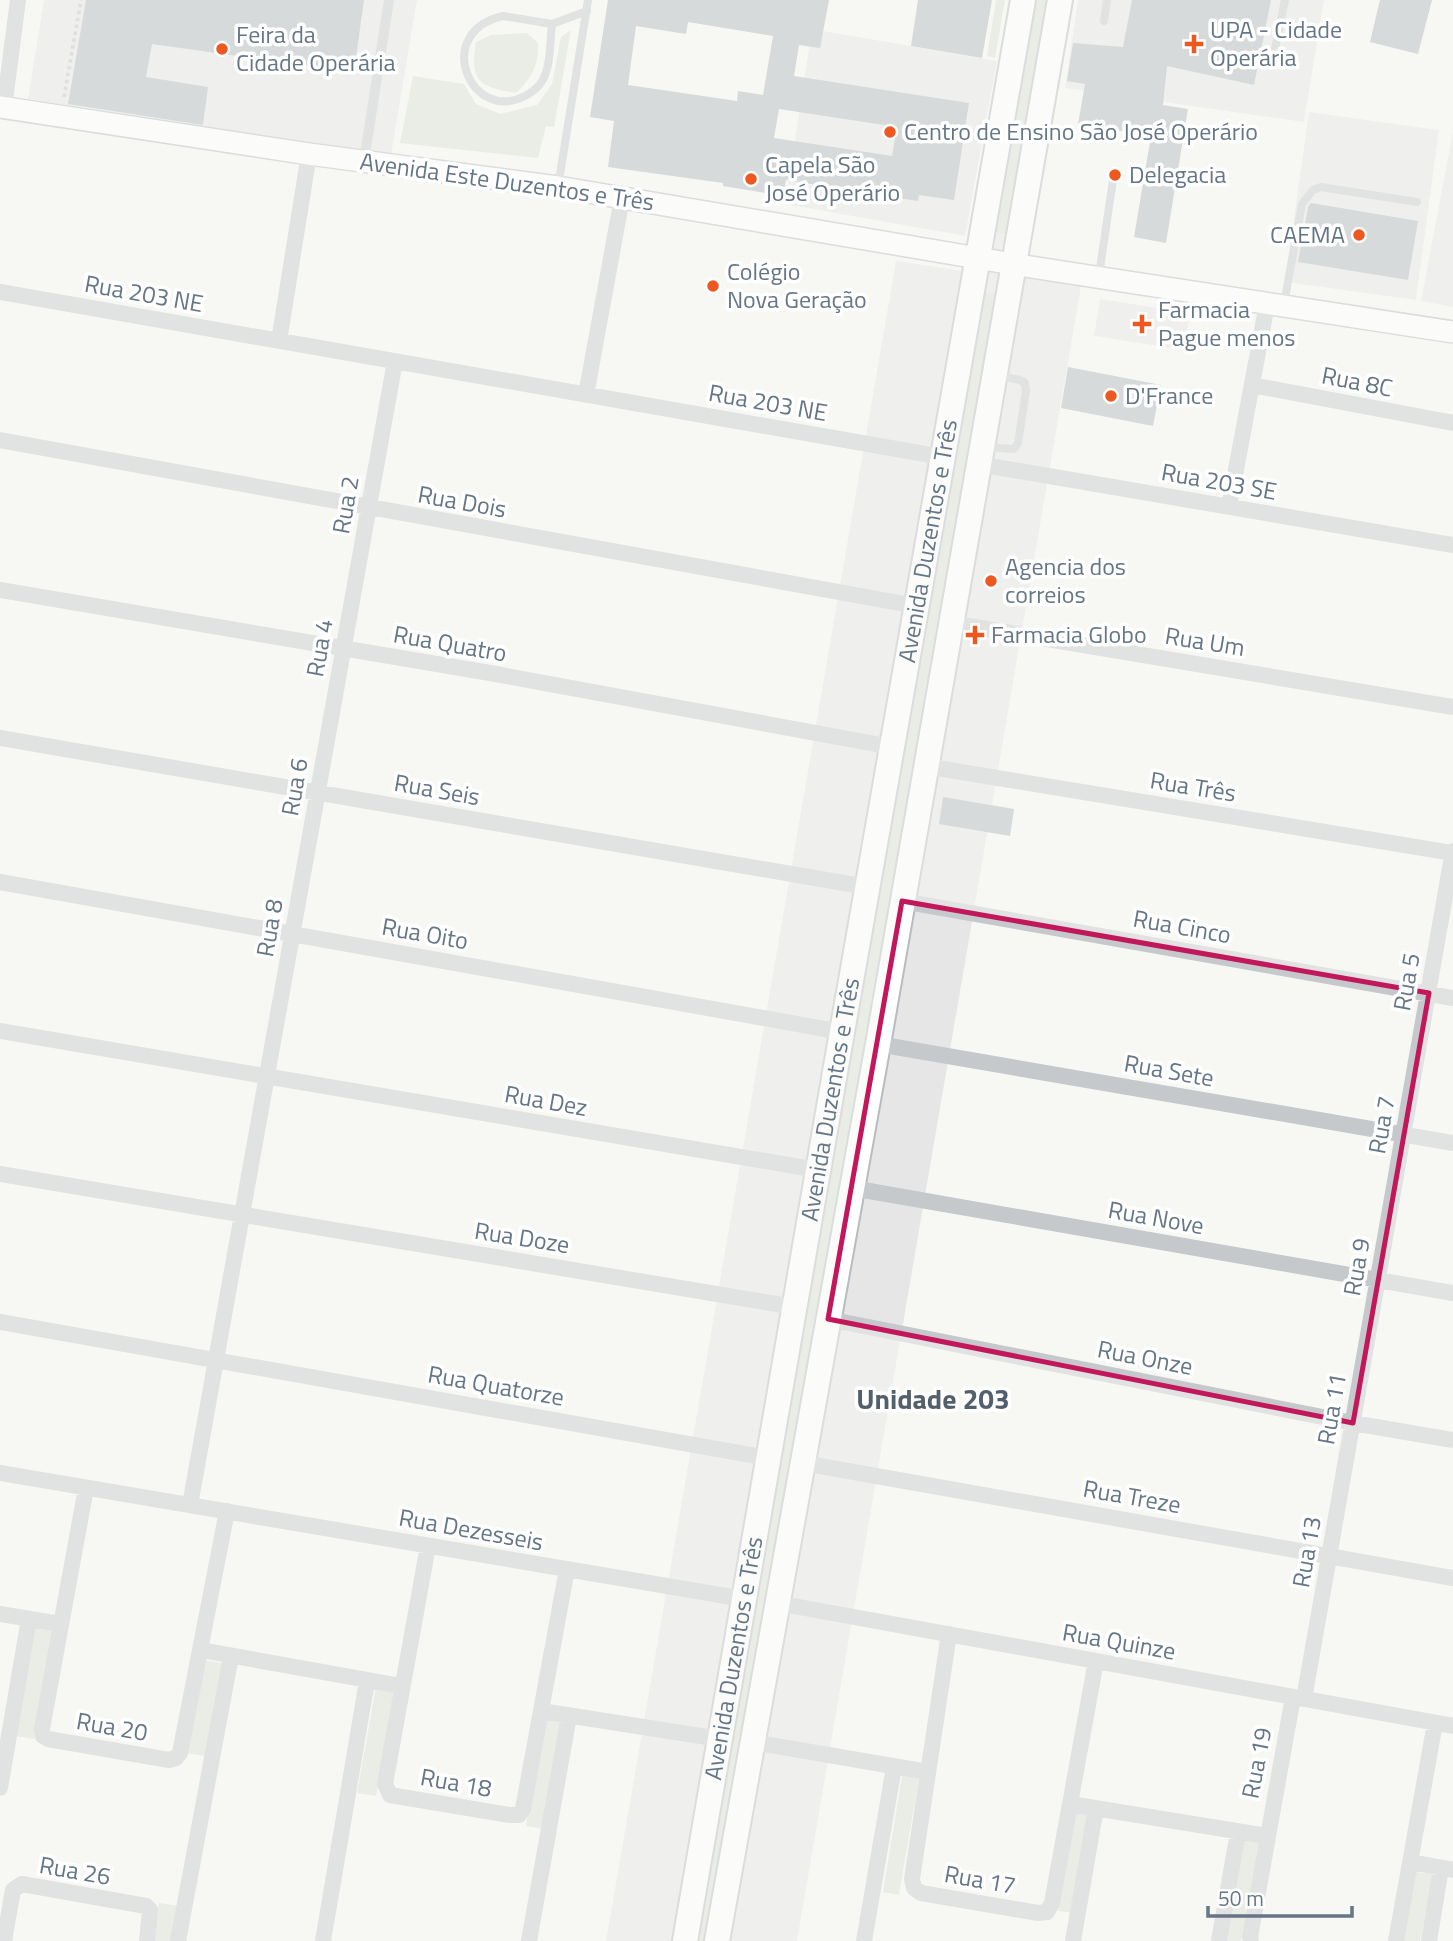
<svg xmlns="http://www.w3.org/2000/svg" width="1453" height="1941" viewBox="0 0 1453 1941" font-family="'Titillium Web',sans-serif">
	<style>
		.built { fill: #e5e6e5 }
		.green { fill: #d8dfd5 }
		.building { fill: #aeb5bb; fill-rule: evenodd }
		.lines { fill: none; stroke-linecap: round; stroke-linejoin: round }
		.secondary-casing { stroke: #b7bcc1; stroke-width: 24 }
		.primary-casing { stroke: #b8bcc0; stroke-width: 28 }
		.path { stroke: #bec1c3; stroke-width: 3.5; stroke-dasharray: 3.5 3.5; stroke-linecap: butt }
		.service { stroke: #c5c9cc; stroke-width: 8 }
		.pedestrian { stroke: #c5c9cc; stroke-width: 10 }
		.minor { stroke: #c5c9cc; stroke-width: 16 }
		.secondary { stroke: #fff; stroke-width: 21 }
		.primary { stroke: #fff; stroke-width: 24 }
		.marked { fill: none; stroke: #c2185b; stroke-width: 5; stroke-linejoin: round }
		.poi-dot { fill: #ec5820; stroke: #fff; stroke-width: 2.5 }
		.labels { text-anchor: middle; stroke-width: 7; stroke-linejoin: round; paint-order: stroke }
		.poi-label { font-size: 24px; fill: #657687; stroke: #fff; text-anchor: start }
		.street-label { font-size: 24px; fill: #657687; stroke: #fff }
		.quarter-label { font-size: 28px; font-weight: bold; fill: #535f6b; stroke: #fff }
	</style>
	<rect width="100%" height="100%" fill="#f7f7f4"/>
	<path class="built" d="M44,0H417L391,155L28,99Z
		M1009,0H1070L1021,257L1084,269L797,1941H606L896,261L964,271Z
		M1078,0H1324L1304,122L1065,88Z
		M812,29L997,61L965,236L785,204Z
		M1309,112L1439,130L1416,300L1285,282Z
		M1453,131V307L1421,301Z
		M1100,299L1190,313L1184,350L1094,336Z"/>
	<path class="green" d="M996,0H1005L995,58L987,56Z
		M1036,0H1049L1008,234L994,232Z
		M571,30L554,127L546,126L538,158L400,143L413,76L464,84L476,104L500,114L537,105L552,84L561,37Z
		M527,33L538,43C539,65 532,78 516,93C480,87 469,82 476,42L491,35Z
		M982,292L996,295L705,1941H693Z
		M35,1625L55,1628L34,1739L15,1736Z
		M204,1660L225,1664L206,1756L185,1753Z
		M376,1687L395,1690L376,1796L357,1793Z
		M544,1716L565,1719L546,1829L526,1826Z
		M902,1776L919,1778L899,1895L883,1892Z
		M1075,1808L1091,1811L1074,1913L1058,1911Z
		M1243,1839L1259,1842L1241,1941H1225Z
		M1416,1872L1433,1874L1420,1941H1402Z
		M159,1903L180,1906L174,1941H153Z"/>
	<path class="building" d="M86,0H364L354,72L152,44L146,77L208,87L203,125L68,104Z
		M608,0H829L820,48L799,45L794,76L969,103L954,200L919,195L918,201L786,180L783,196L723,186V183L608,167L614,121L590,117ZM688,22L773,36L763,95L738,91L737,101L628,85L636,26L686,34ZM779,109L897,127L892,156L774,138Z
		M918,0H992L982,58L911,46Z
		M1132,0H1271L1254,85L1167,66L1163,105L1188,109L1166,243L1134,237L1151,136L1078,124L1085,84L1067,81L1073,43L1123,47Z
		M1380,0H1432L1418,54L1370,42Z
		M1311,203L1418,221L1408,280L1298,262L1308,207Z
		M1068,367L1161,385L1153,426L1061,408Z
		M943,797L1014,809L1010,836L939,824Z"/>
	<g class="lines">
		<g class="secondary-casing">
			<path id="secondary" d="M0,107L309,154L558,187L1031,267L1453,332"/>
		</g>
		<g class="primary-casing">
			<g id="primary">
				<path id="s1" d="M685,1941L842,1032L1023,0"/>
				<path d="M717,1941L878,1044L1060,0"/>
			</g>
		</g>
		<path class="path" d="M64,97L81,0"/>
		<path class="service" d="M503,16L552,24C550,40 551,58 546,72C543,83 535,91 525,96C470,124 432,32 503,16Z
			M1104,21L1107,0
			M552,24L587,11
			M1274,54L1285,0
			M558,187L588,0
			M1099,275L1114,173
			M1284,304L1302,204L1313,190L1321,187L1417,202
			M984,447L1014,449L1018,443L1026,391L1025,383L1020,380L997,375"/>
		<path class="pedestrian" d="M364,161L389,0"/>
		<path class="minor" d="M4,108L18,0
			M0,292L942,457
			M279,341L309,154
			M1252,385L1453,423
			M586,395L622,198
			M0,440L916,606
			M978,464L1453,545
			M1229,507L1267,304
			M0,590L490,673L892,747
			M951,623L1453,707
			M0,738L867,887
			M925,766L1453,853
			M0,882L842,1032
			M902,901L1453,998
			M0,1031L818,1170
			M878,1044L1453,1143
			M0,1174L794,1307
			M852,1188L1453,1293
			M828,1319L1353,1423L1453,1440
			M0,1322L768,1458
			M803,1463L1453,1578
			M0,1473L744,1599
			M86,1488L42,1729L43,1736L48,1739L169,1760L176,1758L180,1753L227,1511
			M190,1505L395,361
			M428,1546L385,1784L390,1795L510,1815H519L523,1809L567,1569
			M777,1603L1453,1726
			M0,1614L60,1624
			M949,1634L912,1879L914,1888L921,1893L1038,1913L1047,1912L1052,1903L1096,1661
			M201,1650L401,1686
			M1304,1699L1453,851
			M541,1711L720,1739
			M752,1742L928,1772
			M0,1788L29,1619
			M1070,1804L1267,1836
			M1411,1862L1453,1870
			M4,1941L13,1890L22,1884L146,1906L150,1910L147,1941
			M178,1941L231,1656
			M323,1941L367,1681
			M529,1941L569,1716
			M864,1941L894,1767
			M1073,1941L1096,1808
			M1219,1941L1238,1832
			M1251,1941L1250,1937L1293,1697
			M1396,1941L1435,1723
			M1429,1941L1441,1868"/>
		<use href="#secondary" class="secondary"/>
		<use href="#primary" class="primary"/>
	</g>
	<path d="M0 0H1453V1941H0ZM902,901L1429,993L1353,1423L828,1319Z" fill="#f7f7f4" fill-opacity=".55" fill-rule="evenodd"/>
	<path class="marked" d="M902,901L1429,993L1353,1423L828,1319Z"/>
	<g class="poi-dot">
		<path d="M1190.5 33.5h7v7h7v7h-7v7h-7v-7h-7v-7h7z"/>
		<circle cx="222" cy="49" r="7"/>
		<circle cx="890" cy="132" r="7"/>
		<circle cx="1115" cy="175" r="7"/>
		<circle cx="751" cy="179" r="7"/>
		<circle cx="1359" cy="235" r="7"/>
		<circle cx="713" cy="286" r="7"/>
		<path d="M1138.5 313.5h7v7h7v7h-7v7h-7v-7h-7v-7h7z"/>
		<circle cx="1111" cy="396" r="7"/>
		<circle cx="991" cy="581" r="7"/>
		<path d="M971.5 624.5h7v7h7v7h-7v7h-7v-7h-7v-7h7z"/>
	</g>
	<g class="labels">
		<g class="poi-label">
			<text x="1210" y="38">UPA - Cidade<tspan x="1210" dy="28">Operária</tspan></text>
			<text x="236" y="43">Feira da<tspan x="236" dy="28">Cidade Operária</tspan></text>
			<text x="904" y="140">Centro de Ensino São José Operário</text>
			<text x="765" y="173">Capela São<tspan x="765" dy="28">José Operário</tspan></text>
			<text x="1129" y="183">Delegacia</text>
			<text x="1345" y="243" text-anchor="end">CAEMA</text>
			<text x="727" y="280">Colégio<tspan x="727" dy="28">Nova Geração</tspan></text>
			<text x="1158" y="318">Farmacia<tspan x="1158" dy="28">Pague menos</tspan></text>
			<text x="1125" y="404">D'France</text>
			<text x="1005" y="575">Agencia dos<tspan x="1005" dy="28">correios</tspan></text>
			<text x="991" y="643">Farmacia Globo</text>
		</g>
		<g class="street-label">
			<text transform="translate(507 182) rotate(8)" y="8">Avenida Este Duzentos e Três</text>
			<text transform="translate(144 294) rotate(10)" y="8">Rua 203 NE</text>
			<text transform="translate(1357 382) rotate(11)" y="8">Rua 8C</text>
			<text transform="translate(768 403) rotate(10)" y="8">Rua 203 NE</text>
			<text transform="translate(1219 482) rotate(10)" y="8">Rua 203 SE</text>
			<text transform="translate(462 502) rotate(10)" y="8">Rua Dois</text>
			<text transform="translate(346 505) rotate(-80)" y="8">Rua 2</text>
			<text dy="8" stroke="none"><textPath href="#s1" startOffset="1421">Avenida Duzentos e Três</textPath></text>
			<text transform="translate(1205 642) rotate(9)" y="8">Rua Um</text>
			<text transform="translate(450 644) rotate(10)" y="8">Rua Quatro</text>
			<text transform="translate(320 648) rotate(-80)" y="8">Rua 4</text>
			<text transform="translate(295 787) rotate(-80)" y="8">Rua 6</text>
			<text transform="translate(1193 787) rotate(9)" y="8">Rua Três</text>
			<text transform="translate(437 790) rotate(10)" y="8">Rua Seis</text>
			<text transform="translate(1182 927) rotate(10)" y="8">Rua Cinco</text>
			<text transform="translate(270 928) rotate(-80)" y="8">Rua 8</text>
			<text transform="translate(425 934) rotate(10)" y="8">Rua Oito</text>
			<text transform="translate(1407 982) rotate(-80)" y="8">Rua 5</text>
			<text transform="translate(1169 1071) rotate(10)" y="8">Rua Sete</text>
			<text dy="8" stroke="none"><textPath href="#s1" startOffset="854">Avenida Duzentos e Três</textPath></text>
			<text transform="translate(546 1101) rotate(10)" y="8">Rua Dez</text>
			<text transform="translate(1382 1125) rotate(-80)" y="8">Rua 7</text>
			<text transform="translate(1156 1218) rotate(10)" y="8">Rua Nove</text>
			<text transform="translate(522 1238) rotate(9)" y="8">Rua Doze</text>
			<text transform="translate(1357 1267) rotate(-80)" y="8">Rua 9</text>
			<text transform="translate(1145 1358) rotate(11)" y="8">Rua Onze</text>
			<text transform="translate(496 1386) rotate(10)" y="8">Rua Quatorze</text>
			<text transform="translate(1332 1409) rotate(-80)" y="8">Rua 11</text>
			<text transform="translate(1132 1497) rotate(10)" y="8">Rua Treze</text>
			<text transform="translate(471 1530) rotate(10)" y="8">Rua Dezesseis</text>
			<text transform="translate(1307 1552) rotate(-80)" y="8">Rua 13</text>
			<text transform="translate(1119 1642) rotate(10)" y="8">Rua Quinze</text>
			<text dy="8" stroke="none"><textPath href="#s1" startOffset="287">Avenida Duzentos e Três</textPath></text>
			<text transform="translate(112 1727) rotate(10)" y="8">Rua 20</text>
			<text transform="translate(1257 1763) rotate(-79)" y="8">Rua 19</text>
			<text transform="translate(456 1783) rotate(10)" y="8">Rua 18</text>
			<text transform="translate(75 1871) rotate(10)" y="8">Rua 26</text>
			<text transform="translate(980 1880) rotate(10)" y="8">Rua 17</text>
		</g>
		<g class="quarter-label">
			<text x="933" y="1409">Unidade 203</text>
		</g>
	</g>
	<path d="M1208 1906v10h144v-10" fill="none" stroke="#657687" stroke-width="3.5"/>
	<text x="1218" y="1906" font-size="21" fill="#657687" stroke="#ffffff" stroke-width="5" paint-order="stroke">50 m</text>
</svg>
